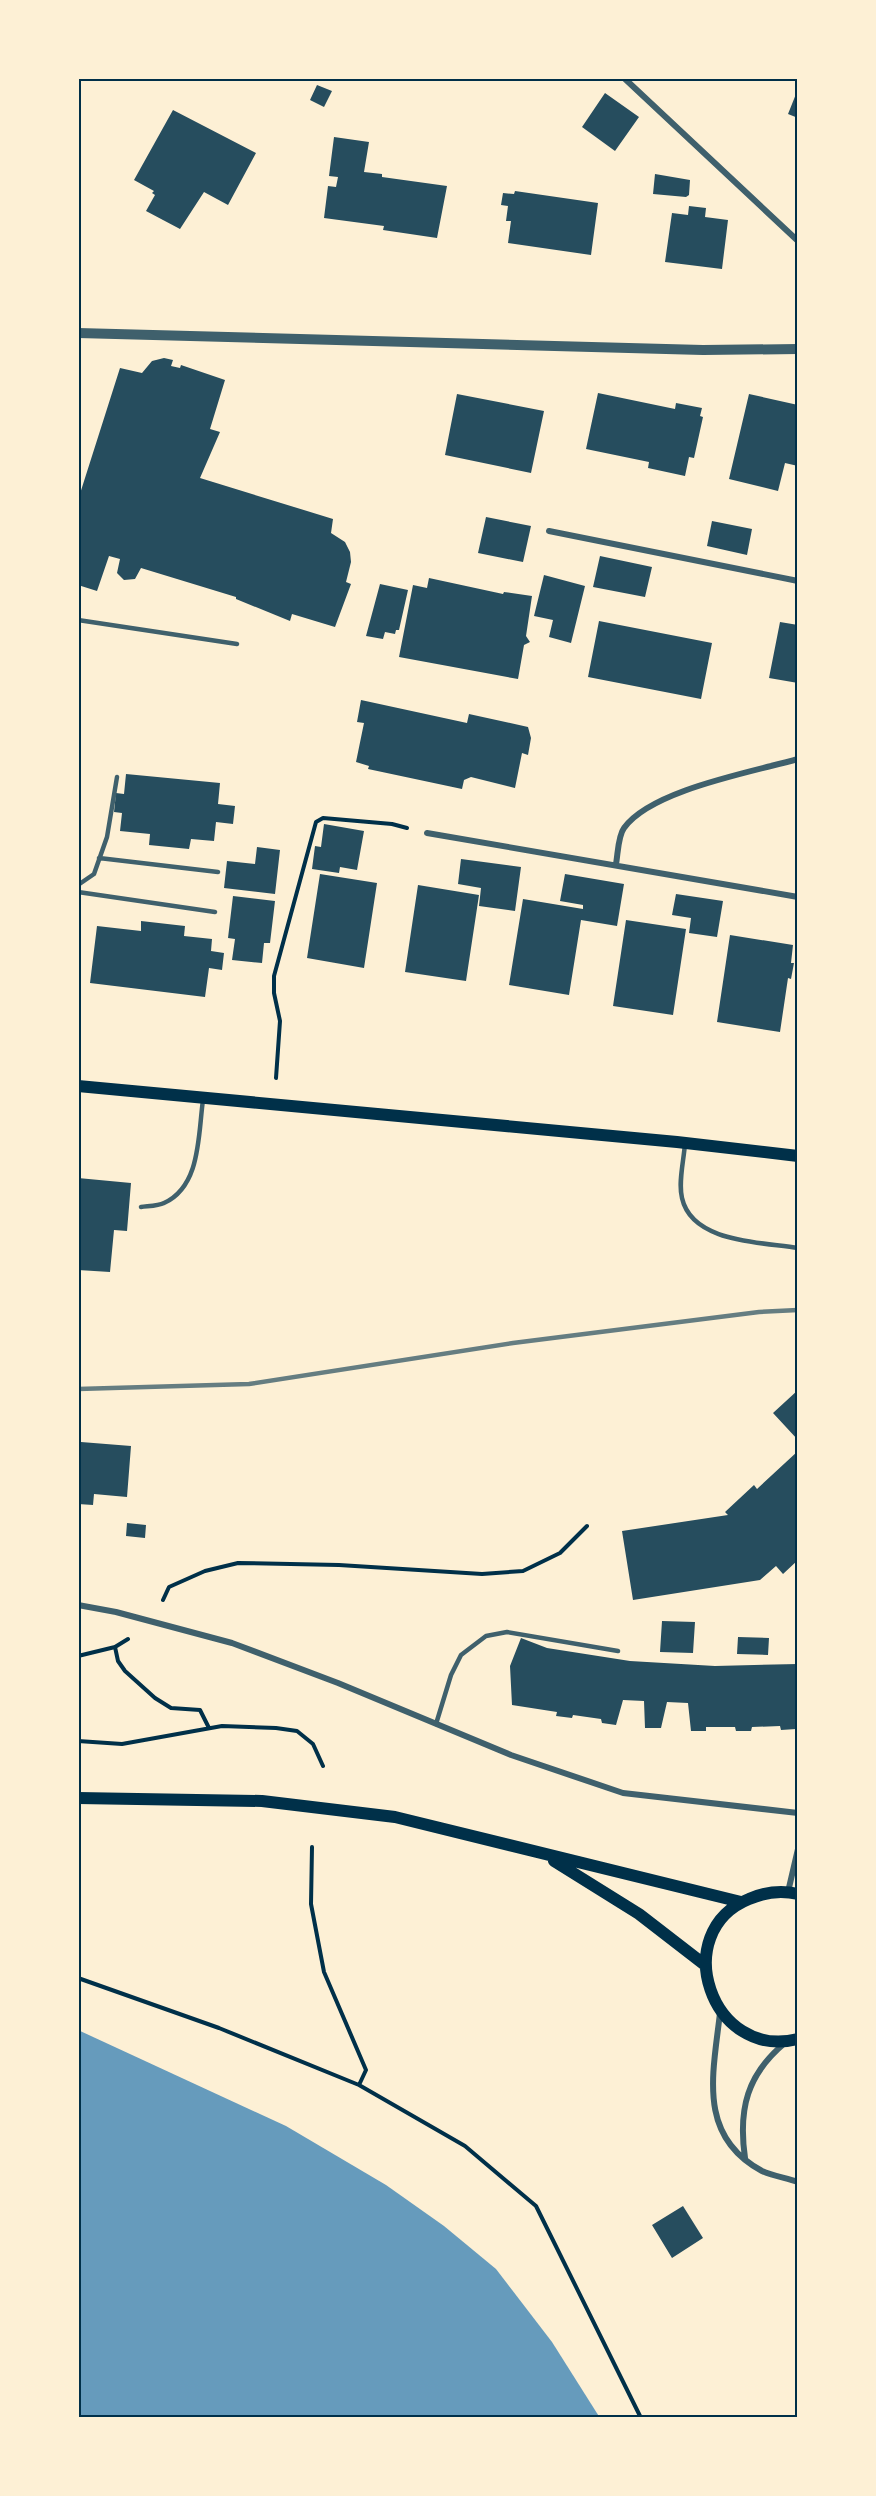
<svg xmlns="http://www.w3.org/2000/svg" width="876" height="2496" viewBox="0 0 876 2496" font-family="'Source Sans 3',sans-serif">
	<style>
		.water { fill: #669bbc }
		.building { fill: #264d5e }
		.lines { fill: none; stroke-linecap: round; stroke-linejoin: round }
		.path { stroke: #003049; stroke-width: 4 }
		.service { stroke: #3f606c; stroke-width: 4.5 }
		.minor { stroke: #3f606c; stroke-width: 6 }
		.tertiary { stroke: #3f606c; stroke-width: 10 }
		.secondary { stroke: #003049; stroke-width: 12 }
		.rail { stroke: #657d81; stroke-width: 4.5 }
		.neatline { fill: none; stroke: #003049; stroke-width: 2 }
	</style>
	<rect width="100%" height="100%" fill="#fdf0d5"/>
	<path class="water" d="M78,2030L286,2126L386,2185L444,2226L496,2269L552,2342L600,2418H78Z"/>
	<path class="building" d="M317,85L332,91L324,107L310,100Z
		M798,89V118L788,114Z
		M605,93L639,117L615,151L582,127Z
		M173,110L256,153L228,205L204,192L180,229L146,211L155,195L152,193L154,191L134,180Z
		M334,137L369,142L364,172L382,174V177L447,186L437,238L383,230L384,226L324,218L328,186L336,187L338,177L329,176Z
		M655,174L690,180L689,195L686,197L653,194Z
		M515,191L598,203L591,255L508,243L511,221H506L508,206L501,205L503,193L514,194Z
		M689,206L706,208L705,217L728,220L722,269L665,262L672,213L688,215Z
		M164,358L173,360L171,366L180,368L181,365L225,380L210,429L220,432L200,478L333,519L331,533L345,542L350,552L351,562L346,582L351,584L335,627L292,614L290,621L236,599V597L141,568L135,579L124,580L117,573L120,559L109,556L97,591L78,585V500L120,368L142,373L152,361Z
		M598,393L675,409L676,403L702,408L700,416L703,417L694,458L689,457L685,476L648,468L649,462L586,449Z
		M457,394L544,411L531,473L445,455Z
		M749,394L798,405V466L785,463L778,491L729,479Z
		M486,517L531,526L523,562L478,553Z
		M712,521L752,529L747,555L707,546Z
		M600,556L652,567L645,597L593,587Z
		M544,575L585,586L571,643L549,637L553,620L534,616Z
		M429,578L503,594L504,592L532,596L526,636L530,642L524,645L518,679L399,657L413,585L427,588Z
		M380,584L408,590L399,630H396L395,634L385,632L383,639L366,636Z
		M599,621L712,643L701,699L588,677Z
		M780,622L798,625V683L769,678Z
		M361,700L467,723L469,714L528,727L531,738L528,755L522,753L515,788L471,777L464,780L462,789L368,769L369,766L356,762L364,723L357,722Z
		M126,774L220,783L218,804L235,806L233,824L216,822L214,841L191,839L189,849L149,845L150,834L120,831L122,813L114,812L116,793L124,794Z
		M324,824L364,831L357,870L340,867L339,873L312,869L315,846L321,847Z
		M257,847L280,850L275,894L224,888L227,861L255,864Z
		M461,859L521,867L515,911L479,906L481,888L458,884Z
		M320,874L377,883L364,968L307,958Z
		M565,874L624,884L617,926L581,920L569,995L509,985L523,899L583,909V905L560,901Z
		M418,885L479,895L466,981L405,972Z
		M676,894L723,901L717,937L689,933L691,918L672,915Z
		M233,896L275,901L270,943H264L262,963L232,960L235,939L228,938Z
		M626,920L686,929L673,1015L613,1006Z
		M141,921L185,926L184,936L212,939L211,951L224,953L222,970L209,968L205,997L90,983L97,926L141,931Z
		M730,935L793,945L791,963H794L791,979L788,978L780,1032L717,1022Z
		M78,1178L131,1183L127,1231L114,1230L110,1272L78,1270Z
		M798,1390V1440L773,1413Z
		M81,1442L131,1446L127,1497L94,1494L93,1505L78,1504Z
		M798,1451V1560L783,1574L776,1566L760,1580L633,1600L622,1531L728,1515L725,1512L754,1485L757,1489Z
		M127,1523L146,1525L145,1538L126,1536Z
		M662,1621L695,1622L693,1653L660,1652Z
		M738,1637L769,1638L768,1655L737,1654Z
		M521,1638L547,1648L630,1661L715,1666L798,1664L796,1729L781,1730L780,1726L752,1727L751,1731H736L735,1727H706V1731H691L688,1703L667,1702L661,1728H645L644,1701L623,1700L616,1725L602,1723L601,1719L573,1715L572,1718L556,1716L557,1712L512,1705L510,1666Z
		M683,2206L703,2238L672,2258L652,2225Z"/>
	<g class="lines">
		<path class="path" d="M276,1078L280,1021L274,993V976L316,822L323,818L392,824L407,828
			M163,1600L169,1587L205,1571L238,1563L339,1565L482,1574L523,1571L560,1553L587,1526
			M115,1647L118,1661L125,1671L155,1698L171,1708L200,1710L209,1728
			M78,1656L115,1647L128,1639
			M78,1741L122,1744L222,1726L276,1728L297,1731L313,1744L323,1766
			M312,1847L311,1904L324,1972L366,2070L359,2085
			M78,1978L219,2028L359,2085L465,2146L536,2206L641,2418"/>
		<path class="service" d="M78,620L237,644
			M99,858L218,872
			M78,885L94,874L107,837L117,777
			M78,892L215,912
			M685,1143C684,1160 678,1182 682,1198C692,1243 762,1242 798,1248
			M141,1207C148,1206 158,1206 164,1203C201,1186 198,1135 203,1100
			M436,1724L451,1675L461,1655L486,1636L507,1632L618,1651"/>
		<path class="minor" d="M624,78L798,241
			M549,531L798,581
			M427,833L798,897
			M616,864C618,853 618,836 624,828C651,790 752,772 798,759
			M78,1605L116,1612L232,1643L338,1683L511,1755L623,1793L798,1813
			M788,1892L798,1849
			M720,2013C713,2074 697,2136 762,2171C773,2176 787,2178 798,2182
			M745,2158C738,2109 747,2074 786,2042"/>
		<path class="tertiary" d="M78,333L703,350L798,349"/>
		<path class="secondary" d="M78,1086L677,1142L798,1156
			M78,1798L262,1801L395,1817L741,1902
			M554,1861L639,1914L705,1965
			M798,1894C781,1890 765,1892 749,1899C668,1932 711,2061 798,2039"/>
		<path class="rail" d="M78,1389L249,1384L513,1343L759,1312L798,1310"/>
	</g>
	<rect width="876" height="2496" fill="none" stroke="#fdf0d5" stroke-width="159"/>
	<rect x="80" y="80" width="716" height="2336" class="neatline"/>
</svg>
